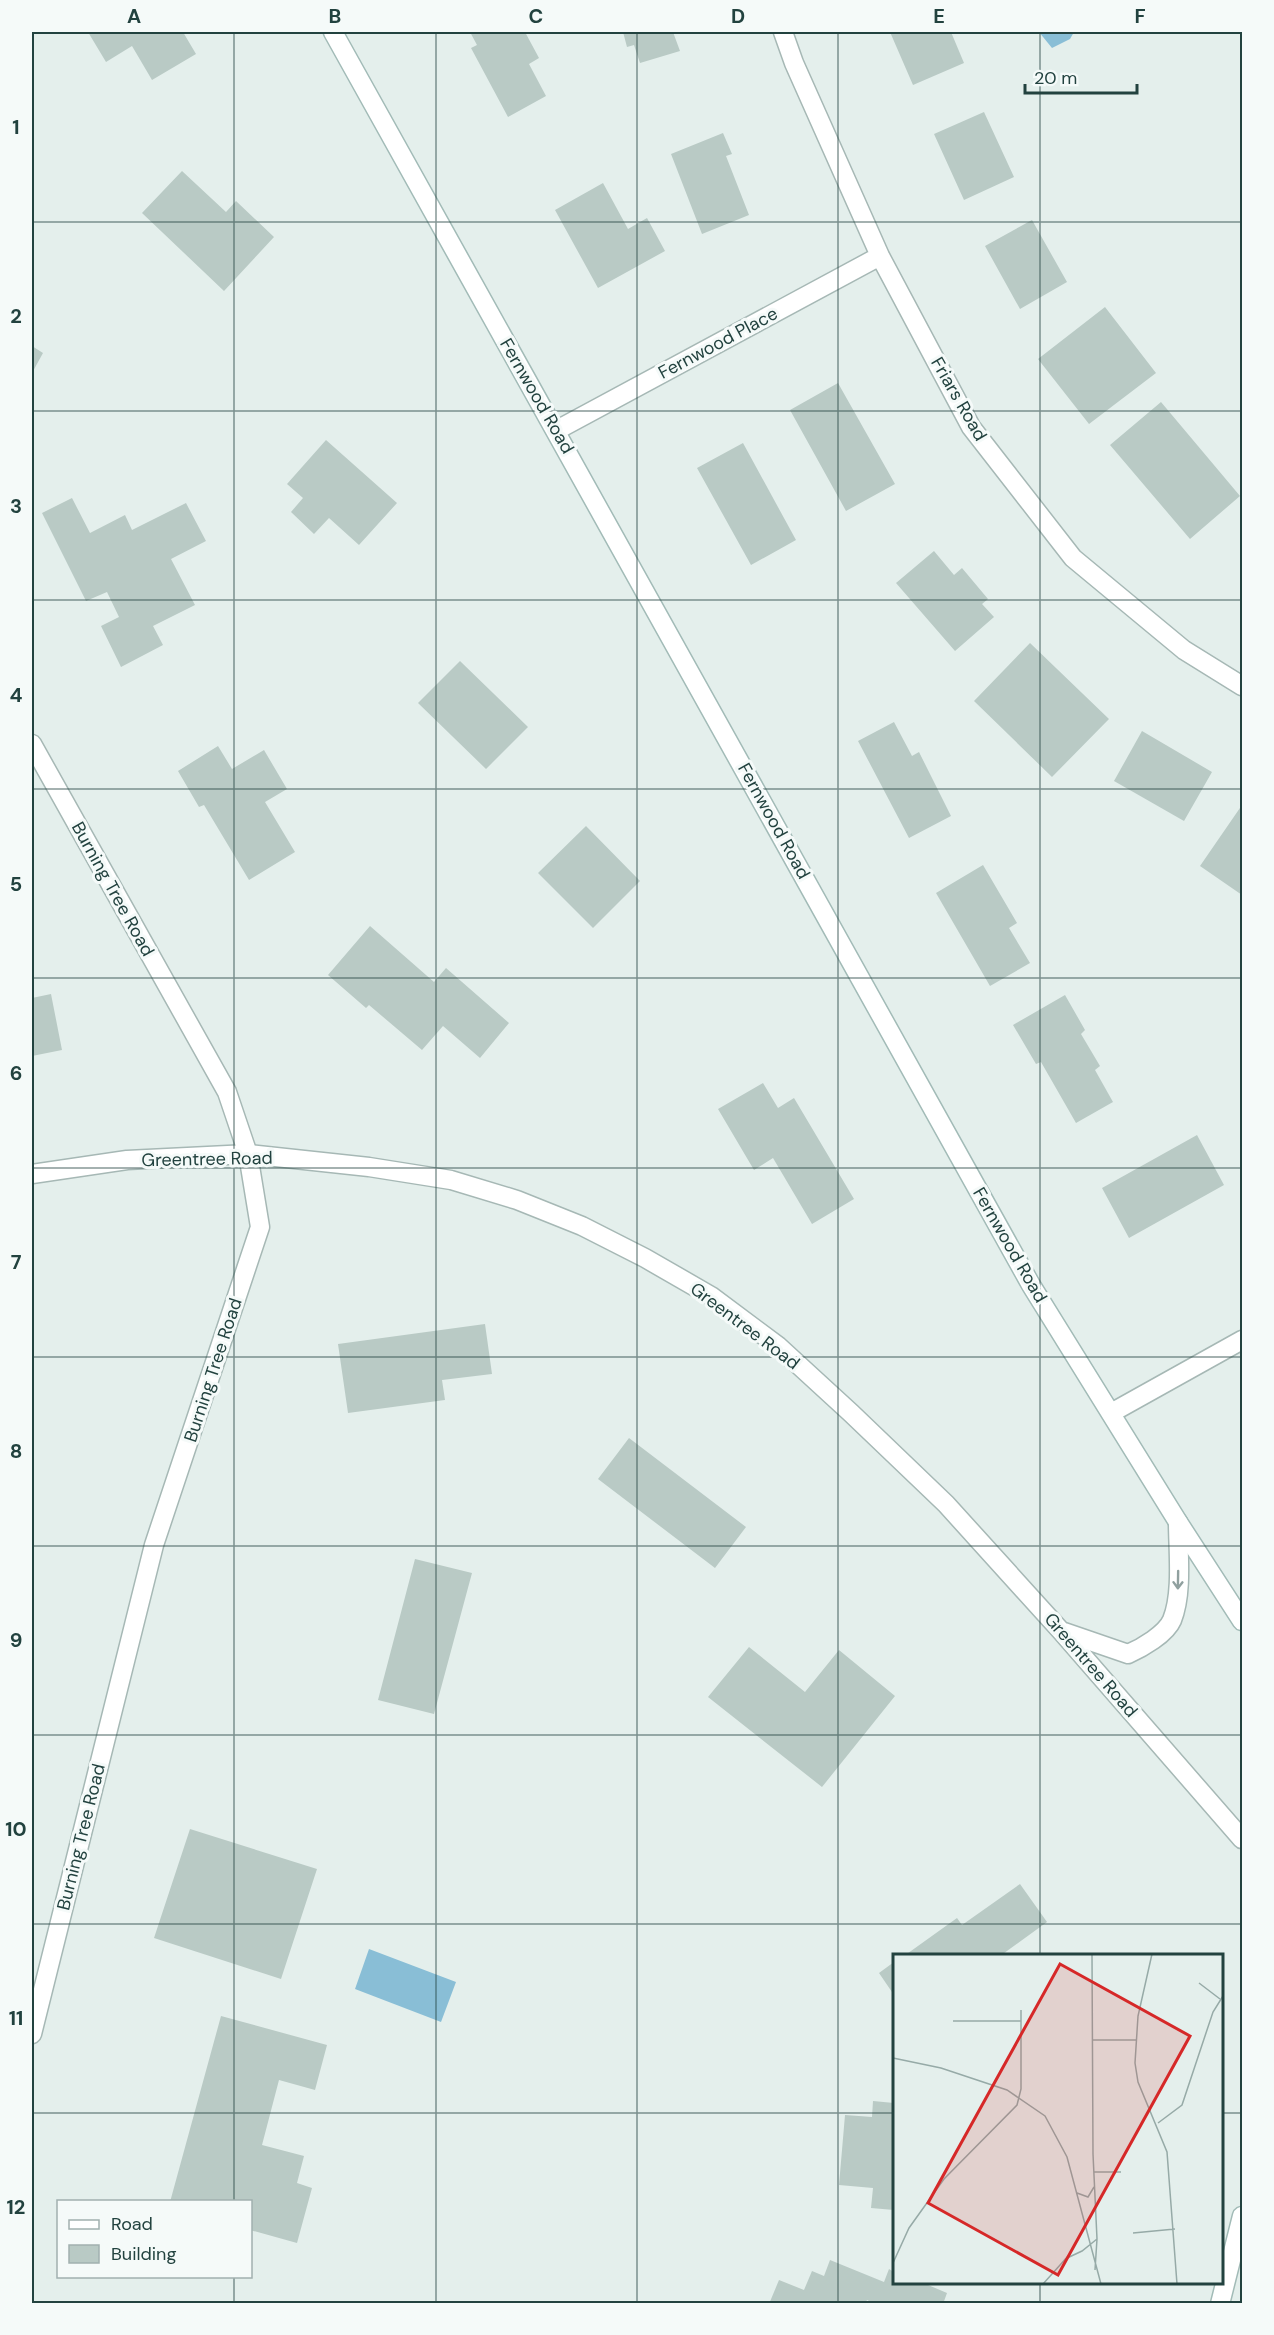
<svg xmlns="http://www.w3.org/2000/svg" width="1274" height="2335" viewBox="0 0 1274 2335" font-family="'DM Sans',sans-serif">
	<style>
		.water { fill: #89bed6 }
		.building { fill: #b9cac5 }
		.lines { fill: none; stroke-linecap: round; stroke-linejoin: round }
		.service-casing { stroke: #a6b8b5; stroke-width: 21 }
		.minor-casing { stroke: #a6b8b5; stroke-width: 21 }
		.tertiary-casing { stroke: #a6b8b5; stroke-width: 21 }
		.secondary-casing { stroke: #a2bbb7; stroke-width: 21 }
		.service { stroke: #fff; stroke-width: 18 }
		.minor { stroke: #fff; stroke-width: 18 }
		.tertiary { stroke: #fff; stroke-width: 18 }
		.secondary { stroke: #fff; stroke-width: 18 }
		.oneway { stroke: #90a09f }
		.grid { fill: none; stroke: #22423f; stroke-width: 1.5; stroke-opacity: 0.55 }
		.labels { text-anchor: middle; stroke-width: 6; stroke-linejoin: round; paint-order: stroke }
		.street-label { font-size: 18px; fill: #22423f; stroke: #f5faf9 }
		.inset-road { fill: none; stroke: #96aaa7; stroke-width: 1.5 }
		.view { fill: #d62828; fill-opacity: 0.15; stroke: #d62828; stroke-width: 3 }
		.inset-edge { fill: none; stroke: #22423f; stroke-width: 3 }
		.neatline { fill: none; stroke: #22423f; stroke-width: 2 }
		.grid-label { font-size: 20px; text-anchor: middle; font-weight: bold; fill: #22423f }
	</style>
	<rect width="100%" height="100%" fill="#e4efec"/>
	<path class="water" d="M1039,32H1074L1070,39L1052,48Z
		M369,1949L456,1982L441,2022L355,1989Z"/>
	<path class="building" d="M88,32H183L196,54L152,80L132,46L106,62Z
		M470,32H525L539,58L529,64L546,96L508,117L471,48L477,45Z
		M623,32H673L680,51L640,63L634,45L627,47Z
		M890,32H951L964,63L913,85Z
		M984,112L1014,177L964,200L934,134Z
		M723,133L732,154L726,156L749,215L702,234L671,154Z
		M182,171L226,212L236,201L274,237L224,291L142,213Z
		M603,183L628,229L647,218L665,251L598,288L555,210Z
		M1032,220L1067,282L1020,309L985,246Z
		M1105,307L1156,373L1089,424L1038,359Z
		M32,346L43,353L32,373Z
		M838,383L895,484L846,511L790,410Z
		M1161,402L1240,496L1190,539L1110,445Z
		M326,440L397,503L359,545L329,518L314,534L291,512L303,498L287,484Z
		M743,443L796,540L751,565L697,468Z
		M72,498L90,533L125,515L132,530L186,503L206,541L171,559L195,605L153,626L163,645L121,667L101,626L119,617L107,592L86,601L42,513Z
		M934,551L954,575L962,568L988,599L982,604L994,617L955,651L896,583Z
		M1030,643L1109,719L1052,777L974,701Z
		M460,661L528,727L486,769L418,703Z
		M894,722L912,756L919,752L951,816L909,838L858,741Z
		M1142,731L1212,772L1184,821L1114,781Z
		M218,746L232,769L264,750L287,789L265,802L295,852L249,880L204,805L199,807L178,771Z
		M1242,805V895L1200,866Z
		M586,826L640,881L593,928L538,873Z
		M983,865L1017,923L1009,928L1030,963L990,986L936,893Z
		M370,926L434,982L446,968L509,1023L480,1058L443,1026L422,1050L369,1005L366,1008L328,975Z
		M51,994L62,1050L32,1056V998Z
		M1065,995L1085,1030L1081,1034L1100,1066L1095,1070L1113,1102L1076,1123L1041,1062L1036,1064L1013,1025Z
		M763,1083L778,1108L794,1098L854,1199L812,1224L773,1158L754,1170L718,1109Z
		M1197,1135L1224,1185L1129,1238L1102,1188Z
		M485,1324L492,1374L442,1380L445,1400L348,1413L338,1344Z
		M629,1438L746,1527L715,1568L598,1479Z
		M415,1559L472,1573L434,1714L378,1700Z
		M749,1647L805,1692L839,1650L895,1696L822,1787L708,1697Z
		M190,1829L317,1869L281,1979L154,1938Z
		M1020,1884L1047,1922L1000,1956H904L957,1918L962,1925Z
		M894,1962V1995L879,1973Z
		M221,2016L327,2045L315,2090L279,2080L262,2145L304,2156L297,2183L312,2188L297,2243L250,2230V2202H170Z
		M873,2101L894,2103V2210L871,2208L873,2188L839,2185L845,2115L872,2117Z
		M830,2260L884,2282L889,2269L894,2272V2282H921L947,2293L943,2304H875L867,2300L865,2304H769L779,2280L804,2290L812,2271L824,2276Z"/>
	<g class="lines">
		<g class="service-casing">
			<path id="service" d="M1111,1413L1242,1340"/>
		</g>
		<g class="minor-casing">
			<path id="minor" d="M783,32L794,63L880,256L971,427L1073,558L1184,650L1242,686
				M557,430L880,256
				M32,744L227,1092L248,1154L260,1227L154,1545L32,2034"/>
		</g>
		<g class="tertiary-casing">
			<path id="tertiary" d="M32,1174L127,1160L248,1154L369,1167L451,1180L517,1200L582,1226L645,1258L711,1296L778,1346L851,1413L946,1504L1061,1631L1242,1839
				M1064,1632L1128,1654C1142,1648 1166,1634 1172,1620C1183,1593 1178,1551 1178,1522"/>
		</g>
		<g class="secondary-casing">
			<path id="secondary" d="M333,32L1031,1285L1178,1522L1242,1621
				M1220,2304L1242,2216"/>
		</g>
		<use href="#service" class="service"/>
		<use href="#minor" class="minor"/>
		<use href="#tertiary" class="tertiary"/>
		<use href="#secondary" class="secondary"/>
	</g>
	<defs><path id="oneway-shaft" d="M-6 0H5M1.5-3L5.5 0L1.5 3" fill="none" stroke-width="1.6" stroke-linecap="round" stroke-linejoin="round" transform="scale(1.5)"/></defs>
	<use class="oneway" href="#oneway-shaft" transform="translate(1178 1580) rotate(91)"/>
	<path class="grid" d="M234,32V2202M436,32V2304M637,32V2304M838,32V2304M1040,32V1956M32,222H1242M32,411H1242M32,600H1242M32,789H1242M32,978H1242M32,1168H1242M32,1357H1242M32,1546H1242M32,1735H1242M32,1924H1242M32,2113H894M1222,2113H1242M234,2276V2304M1040,2282V2304"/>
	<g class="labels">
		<g class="street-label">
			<text transform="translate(718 343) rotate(-28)" y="6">Fernwood Place</text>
			<text transform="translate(537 396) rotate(60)" y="6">Fernwood Road</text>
			<text transform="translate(959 399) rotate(60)" y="6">Friars Road</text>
			<text transform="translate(774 821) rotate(61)" y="6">Fernwood Road</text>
			<text transform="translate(113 889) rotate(61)" y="6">Burning Tree Road</text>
			<text transform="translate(207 1159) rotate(-1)" y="6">Greentree Road</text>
			<text transform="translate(1010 1245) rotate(60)" y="6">Fernwood Road</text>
			<text transform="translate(745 1326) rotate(37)" y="6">Greentree Road</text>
			<text transform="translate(213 1370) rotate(-72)" y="6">Burning Tree Road</text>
			<text transform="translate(1091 1665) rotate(49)" y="6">Greentree Road</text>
			<text transform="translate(81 1837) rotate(-76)" y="6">Burning Tree Road</text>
		</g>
	</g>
	<g transform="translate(893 1954)">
		<rect width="330" height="330" fill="#e4efec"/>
		<path class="inset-road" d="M259,0L245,62L242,109L245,128L274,198L284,330M306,29L327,45M60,67H128M200,86H243M0,104L48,114L114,136L152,162L174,203L208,330M265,169L289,151L320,58L330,42M201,218H228M184,239L195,243L201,233M240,279L282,275M172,305L189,297L204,285L200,200L199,0M0,309L16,274L51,225L124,151L128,135V56M202,316L204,285M150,330L176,301"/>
		<path class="view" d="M167,10L297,82L165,321L35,249Z"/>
		<rect width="330" height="330" class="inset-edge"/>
	</g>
	<rect width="1274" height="2335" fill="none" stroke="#f5faf9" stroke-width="66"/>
	<rect x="57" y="2200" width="195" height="78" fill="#f5faf9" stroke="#a1b0af" stroke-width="1.5"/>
	<rect x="69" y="2220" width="30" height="9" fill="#ffffff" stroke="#a1b0af" stroke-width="1.5"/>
	<text x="111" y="2230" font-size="18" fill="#22423f">Road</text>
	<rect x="69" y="2245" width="30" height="18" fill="#b9cac5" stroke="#a1b0af" stroke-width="1.5"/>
	<text x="111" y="2260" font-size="18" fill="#22423f">Building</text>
	<path d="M1025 84v9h112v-9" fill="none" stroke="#22423f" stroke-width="3"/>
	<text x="1034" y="84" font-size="18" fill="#22423f" stroke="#f5faf9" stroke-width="4.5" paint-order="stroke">20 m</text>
	<rect x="33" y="33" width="1208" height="2269" class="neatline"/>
	<g class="grid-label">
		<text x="134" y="23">A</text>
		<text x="335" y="23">B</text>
		<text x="536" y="23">C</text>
		<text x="738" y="23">D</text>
		<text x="939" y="23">E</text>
		<text x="1140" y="23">F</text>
		<text x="16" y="134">1</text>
		<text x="16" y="323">2</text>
		<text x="16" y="513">3</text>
		<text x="16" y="702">4</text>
		<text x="16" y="891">5</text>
		<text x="16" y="1080">6</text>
		<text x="16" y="1269">7</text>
		<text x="16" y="1458">8</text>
		<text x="16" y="1647">9</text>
		<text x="16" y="1836">10</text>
		<text x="16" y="2025">11</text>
		<text x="16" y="2214">12</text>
	</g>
</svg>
